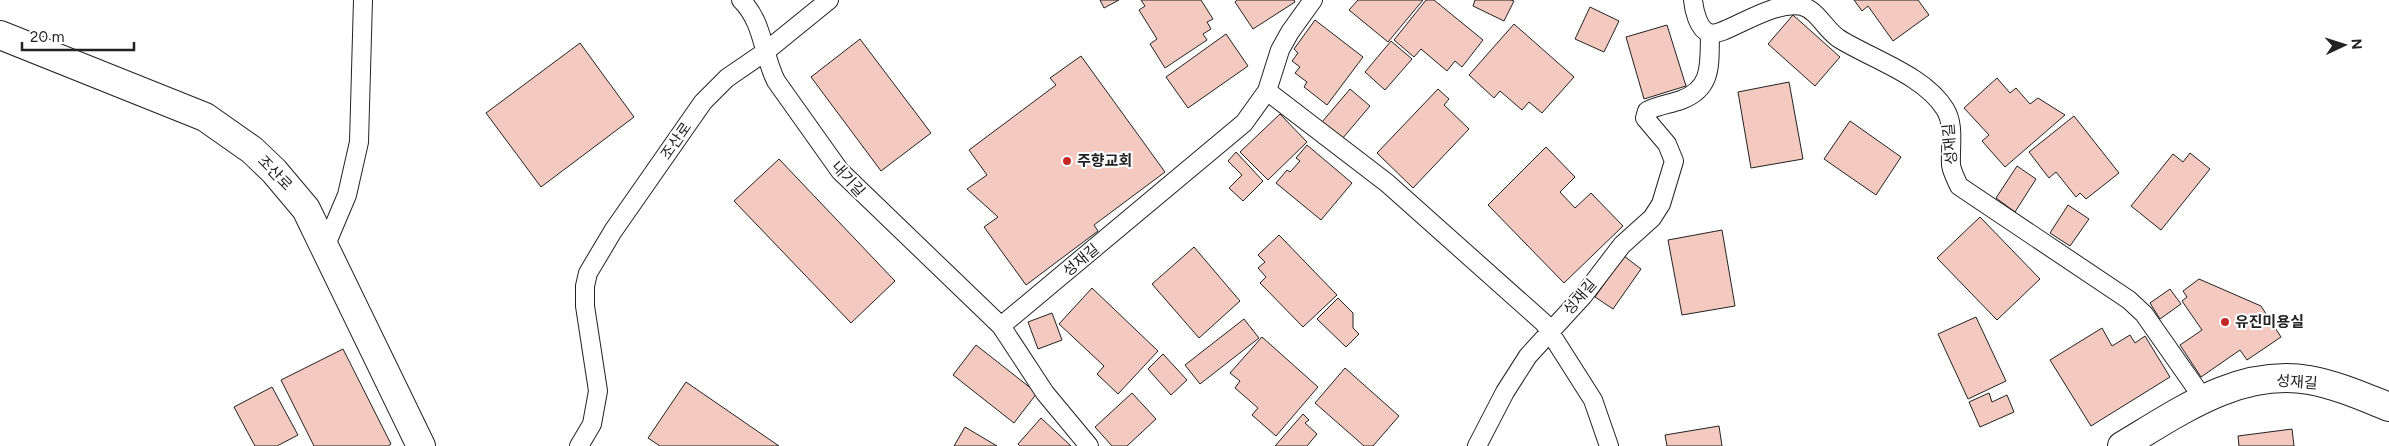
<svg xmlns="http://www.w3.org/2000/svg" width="2389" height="446" viewBox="0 0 2389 446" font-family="Figtree,'Noto Sans KR',sans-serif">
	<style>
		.building { fill: #f3c9c0; stroke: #222 }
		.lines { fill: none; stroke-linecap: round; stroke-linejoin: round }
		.service-casing { stroke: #222; stroke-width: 20 }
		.minor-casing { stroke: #222; stroke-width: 30 }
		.service { stroke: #fff; stroke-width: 18 }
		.minor { stroke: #fff; stroke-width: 28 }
		.poi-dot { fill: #c62828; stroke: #fff; stroke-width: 2 }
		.labels { text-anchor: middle; stroke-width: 4; stroke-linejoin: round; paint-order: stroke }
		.street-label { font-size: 15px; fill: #222; stroke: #fff }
		.poi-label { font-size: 15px; font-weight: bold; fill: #222; stroke: #fff; text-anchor: start }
	</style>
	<rect width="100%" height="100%" fill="#fff"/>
	<path class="building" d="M1100,0H1119L1104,8Z
		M1141,0H1201L1213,19L1207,22L1211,29L1203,34L1207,40L1165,68L1150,44L1157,39L1139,10L1145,6Z
		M1237,0H1294L1295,2L1253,29L1235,2Z
		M1358,0H1423L1388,42L1349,10Z
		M1426,0H1434L1483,40L1462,67L1455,61L1447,71L1421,49L1414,57L1394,40Z
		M1475,0H1511L1514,1L1504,21L1473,6Z
		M1854,0H1918L1929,15L1893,41L1868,6L1862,11Z
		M1590,7L1619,21L1604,52L1575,39Z
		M1793,15L1840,57L1815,86L1768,44Z
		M1315,20L1363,57L1327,105L1304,87L1307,82L1295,73L1300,67L1292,61L1298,53L1294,49Z
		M1514,24L1574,77L1542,113L1529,102L1522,110L1500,91L1494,98L1469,75Z
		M1667,25L1686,86L1644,99L1626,37Z
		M1226,34L1248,66L1188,108L1166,77Z
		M860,39L931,133L881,171L811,77Z
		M1391,41L1412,59L1385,90L1365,72Z
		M580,43L634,117L541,187L486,113Z
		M1081,56L1165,172L1094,225L1098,231L1026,285L984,227L998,217L967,189L987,175L969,150L1056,85L1050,78Z
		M1997,78L2010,93L2016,88L2030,104L2038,98L2065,115L2005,167L1982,141L1989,135L1964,108Z
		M1789,82L1803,159L1751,168L1738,92Z
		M1350,89L1370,106L1342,139L1322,122Z
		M1438,89L1449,99L1444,105L1469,129L1413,188L1377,153Z
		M1280,114L1307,142L1268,180L1240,152Z
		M2074,116L2119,173L2086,199L2080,193L2076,197L2056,172L2049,178L2029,152Z
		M1850,121L1901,157L1876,195L1824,159Z
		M1307,145L1352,183L1321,220L1276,183L1287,170L1290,172L1300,161L1296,158Z
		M1546,147L1575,177L1560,192L1575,208L1591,193L1623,226L1564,283L1488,205Z
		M1236,152L1263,181L1243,201L1229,188L1242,175L1228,161Z
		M2190,153L2210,169L2161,230L2131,206L2173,154L2183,162Z
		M779,159L895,281L851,323L734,201Z
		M2017,166L2036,179L2015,212L1996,198Z
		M2068,205L2089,219L2070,246L2050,233Z
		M1980,217L2040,279L1997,320L1937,258Z
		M1722,230L1735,306L1682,315L1668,240Z
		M1279,235L1337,295L1303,327L1260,283L1266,277L1258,268L1265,262L1258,255Z
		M1194,247L1240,301L1199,338L1152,284Z
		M1624,256L1641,269L1613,309L1595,297Z
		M2199,279L2261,306L2281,337L2247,360L2240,350L2201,377L2180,345L2202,330L2182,301L2187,297L2183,291Z
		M1092,288L1158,351L1118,394L1097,374L1104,366L1059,324Z
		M2170,289L2181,304L2160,319L2150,303Z
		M1338,298L1353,313V328L1359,334L1346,347L1317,319Z
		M1052,313L1062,340L1038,349L1028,322Z
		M1976,317L2006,381L1968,399L1938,334Z
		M1244,319L1259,338L1200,384L1185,365Z
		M2102,328L2112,346L2130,335L2135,343L2145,336L2170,377L2091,426L2050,360Z
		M1262,337L1318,387L1276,436L1252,415L1258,408L1235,388L1240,381L1230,373Z
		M976,345L1037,393L1014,423L953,375Z
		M343,349L391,444L388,446H314L281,380Z
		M1163,354L1187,380L1171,395L1148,369Z
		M1345,368L1399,416L1373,446H1364L1315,403Z
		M686,382L779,446H660L648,438Z
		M272,387L298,435L277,446H255L234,407Z
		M1132,393L1156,419L1127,446H1112L1095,427Z
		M1989,393L1992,402L2007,395L2014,412L1980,427L1969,402Z
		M1303,414L1309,420L1305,423L1317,434L1307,446H1275Z
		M1041,418L1071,446H1020L1018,444Z
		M1719,426L1722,446H1667L1665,435Z
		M965,427L997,446H954Z
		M2292,429L2294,446H2239L2238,436Z"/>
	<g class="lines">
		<g class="service-casing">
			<path id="service" d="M741,0C764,23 762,53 776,81L840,171L1001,326
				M1693,0C1694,10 1698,29 1709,33C1724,38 1768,0 1802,6C1818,11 1825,29 1838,38C1871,59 1924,75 1945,109C1955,125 1950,146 1951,165C1952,172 1956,179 1959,186L2129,300L2144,314L2203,398
				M1267,91L1387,183L1544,323L1593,400L1609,446
				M325,247L347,195L359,142L363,0
				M579,446L592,424L598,391L585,306V286L588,273L613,231L703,102L727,78L765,52L829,0
				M1089,446L1045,393L1001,326L1244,123L1267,91L1280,50L1290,32L1313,0
				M1477,446L1505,392L1528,356L1583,296L1622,245L1652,218L1661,204L1674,161L1667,144L1645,118L1647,111C1658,105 1670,104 1681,100C1714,88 1709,62 1710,33"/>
		</g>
		<g class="minor-casing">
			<path id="minor" d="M0,35L205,117L252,150L274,171L306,209L421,446
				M2122,446C2179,412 2239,368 2309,380C2337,385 2364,397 2389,407"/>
		</g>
		<use href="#service" class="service"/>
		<use href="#minor" class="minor"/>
	</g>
	<g class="poi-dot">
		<circle cx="1067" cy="161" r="5"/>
		<circle cx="2225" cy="322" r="5"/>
	</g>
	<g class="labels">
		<g class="street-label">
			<text transform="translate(676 141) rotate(-55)" y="5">조산로</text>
			<text transform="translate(1950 144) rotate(-95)" y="5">성재길</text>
			<text transform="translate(275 173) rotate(46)" y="5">조산로</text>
			<text transform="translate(848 179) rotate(48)" y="5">내기길</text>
			<text transform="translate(1081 260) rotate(-40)" y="5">성재길</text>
			<text transform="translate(1580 297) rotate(-49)" y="5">성재길</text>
			<text transform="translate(2297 382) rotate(4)" y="5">성재길</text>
		</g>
		<g class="poi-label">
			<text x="1077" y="166">주향교회</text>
			<text x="2235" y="327">유진미용실</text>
		</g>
	</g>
	<g transform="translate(2344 45) rotate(86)" stroke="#ffffff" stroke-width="4" paint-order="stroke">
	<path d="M0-4L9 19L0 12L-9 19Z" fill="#222222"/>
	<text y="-8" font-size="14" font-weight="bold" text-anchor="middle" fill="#222222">N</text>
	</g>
	<path d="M22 42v8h112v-8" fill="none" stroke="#222222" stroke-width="2.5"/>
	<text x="30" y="42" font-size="15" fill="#222222" stroke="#ffffff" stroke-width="4" paint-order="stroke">20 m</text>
</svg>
